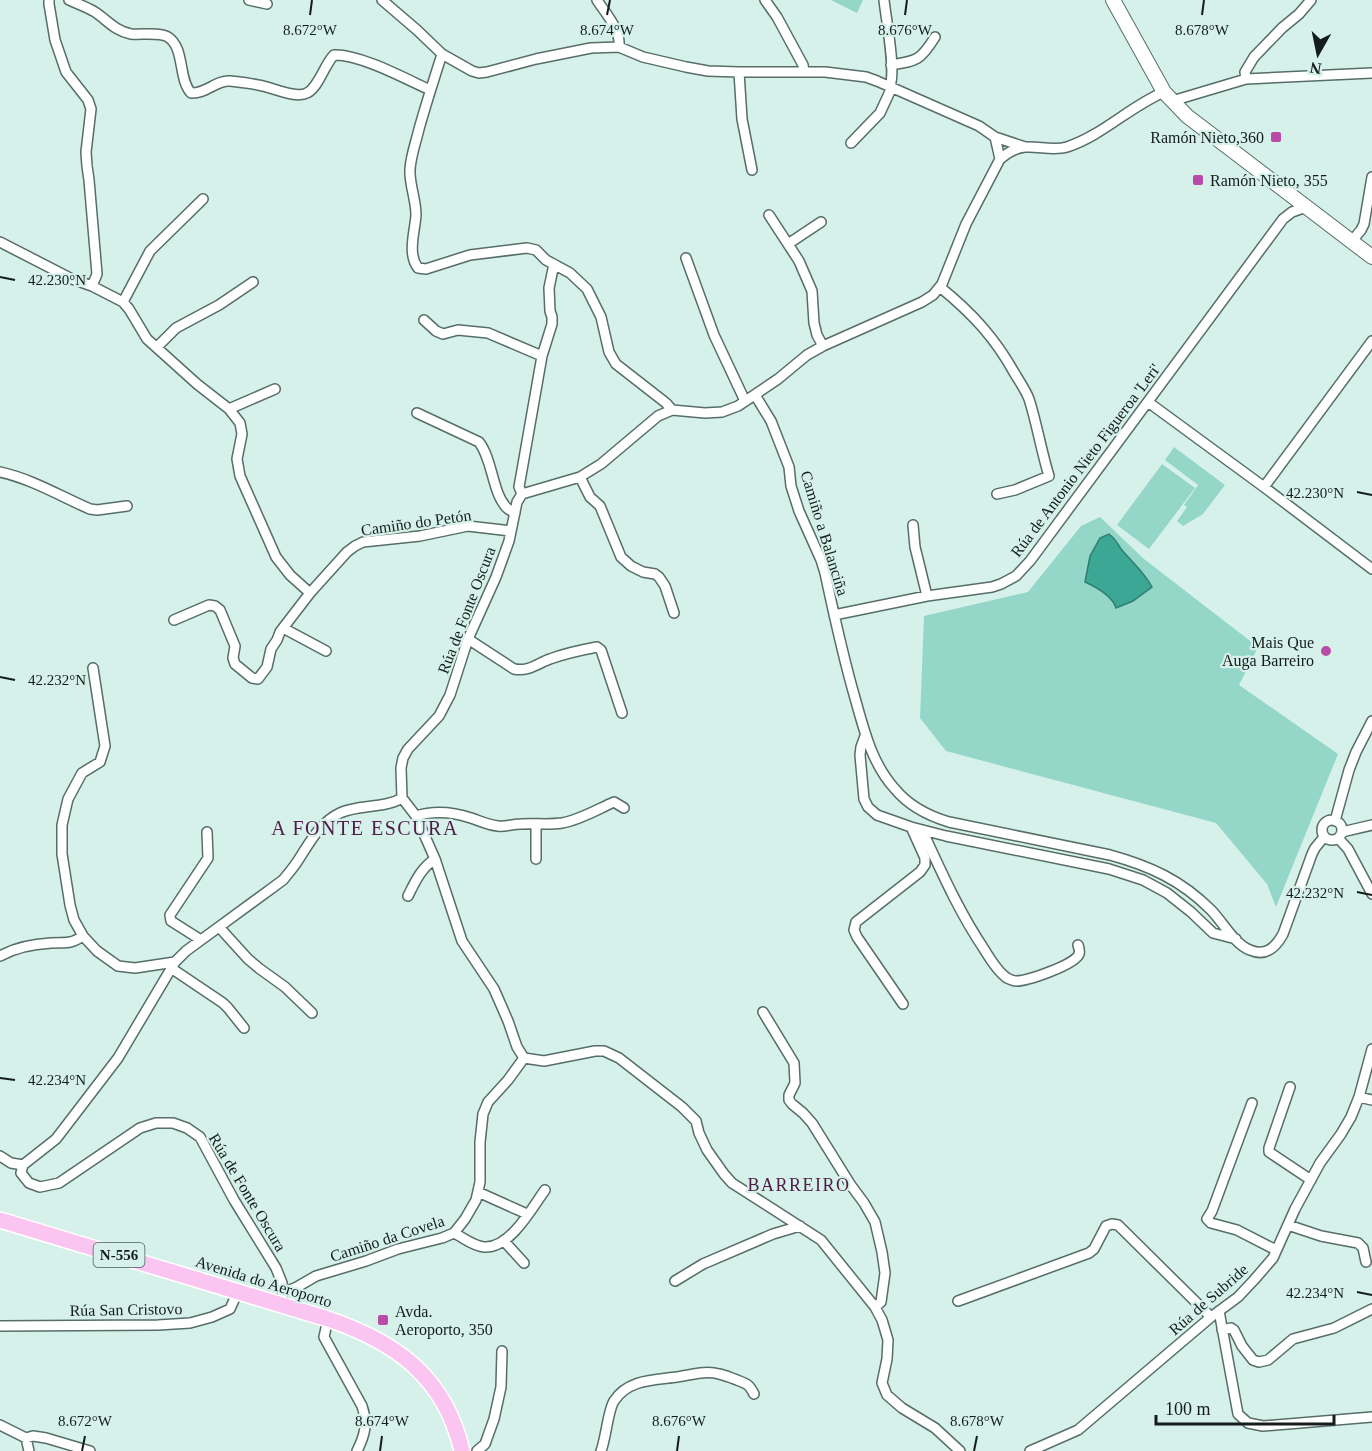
<svg xmlns="http://www.w3.org/2000/svg" width="1372" height="1451" viewBox="0 0 1372 1451" font-family="Georgia,serif">
	<style>
		.green { fill: #94d7c9 }
		.water { fill: #3ba794; stroke: #2f7e70; stroke-width: 1.5 }
		.lines { fill: none; stroke-linecap: round; stroke-linejoin: round }
		.minor-casing { stroke: #566d68; stroke-width: 12 }
		.secondary-casing { stroke: #566d68; stroke-width: 16 }
		.primary-casing { stroke: #fff; stroke-width: 18 }
		.minor { stroke: #fff; stroke-width: 9 }
		.secondary { stroke: #fff; stroke-width: 14 }
		.primary { stroke: #fac6f1; stroke-width: 15 }
		.ticks { fill: none; stroke: #141d1b; stroke-width: 2 }
		.poi-dot { fill: #b84aa8; stroke: #d6f1ea; stroke-width: 2 }
		.labels { text-anchor: middle; stroke-width: 4.5; stroke-linejoin: round; paint-order: stroke }
		.shield { fill: #d6f1ea; stroke: #4e5d59; stroke-width: 1.5 }
		.shield-label { font-size: 15px; font-weight: bold; fill: #141d1b }
		.poi-label { font-size: 16px; fill: #141d1b; stroke: #d6f1ea; text-anchor: end }
		.street-label { font-size: 16px; fill: #141d1b; stroke: #d6f1ea }
		.neighbourhood-label { font-size: 18px; letter-spacing: 1.5px; fill: #501b49; stroke: #d6f1ea }
		.quarter-label { font-size: 20px; letter-spacing: 1.5px; fill: #501b49; stroke: #d6f1ea }
		.ticks-label { font-size: 15px; text-anchor: middle; fill: #141d1b; stroke: #d6f1ea; stroke-width: 4.5; stroke-linejoin: round; paint-order: stroke }
	</style>
	<rect width="100%" height="100%" fill="#d6f1ea"/>
	<path class="green" d="M831,0H863L857,13Z
		M1174,447L1225,485L1203,514L1183,526L1177,521L1187,507L1184,505L1198,485L1165,460Z
		M1162,464L1195,488L1149,549L1117,525Z
		M1100,517L1144,559L1258,647L1239,685L1338,754L1276,907L1267,884L1216,823L946,751L920,718L924,616L1028,592L1081,526Z"/>
	<path class="water" d="M1109,534C1115,538 1117,543 1121,549C1132,562 1144,572 1152,587L1133,601L1116,608C1112,595 1096,587 1085,582L1090,556L1100,538Z"/>
	<g class="lines">
		<g class="minor-casing">
			<path id="minor" d="M49,0V4L55,40L66,72L88,100L91,109L86,152L87,166L89,180L97,274L92,286
				M69,0C78,4 87,7 95,12C107,20 115,31 131,34C141,35 160,32 168,37C185,48 178,79 191,93C206,94 216,80 230,81C239,82 249,83 258,85C272,87 295,99 307,93C319,87 324,65 334,55C360,54 406,79 430,90
				M249,0L267,4
				M382,0L417,30L442,54L472,71L479,73L487,72L536,59L591,48L619,47L643,57L686,67L708,71L739,72H825L866,77L877,81L979,126L995,137L1025,147
				M597,0C606,14 621,30 619,47
				M765,0L777,17L803,65L804,71
				M884,0C886,19 896,70 890,86
				M442,54C434,79 426,104 419,129C416,142 411,155 410,169C409,184 416,199 416,215C415,231 407,254 418,268L426,269L470,255L527,248L536,250L546,260L570,273L587,289L601,317L609,352L616,364L666,403L672,410
				M891,65C917,61 921,60 935,37
				M739,72L742,119L752,170
				M1246,79L1245,72L1254,57L1282,28L1299,14L1311,0
				M1172,101L1246,79L1372,73
				M995,137L1000,159
				M851,143L880,113L892,87
				M769,215L799,261L812,291L814,323L817,335L823,346
				M0,242L72,279L92,286L123,302L129,309L147,339L197,384L229,409L240,423L242,434L237,459L240,476L276,557L290,575L310,593L347,552L355,546L363,542L420,536L468,526L511,531
				M1351,242L1361,230L1364,224L1372,177
				M788,244L821,222
				M686,258L714,335L745,401
				M940,287C973,314 995,338 1015,374C1020,382 1026,391 1029,399C1037,424 1041,450 1049,476L1015,490L997,494
				M123,302L150,251L203,199
				M424,320L436,331L443,334L458,330L488,333L542,356
				M157,347L176,328L219,305L253,282
				M755,395L771,421L789,467L791,486L799,511L821,560L825,573C834,615 843,657 855,698C864,730 872,764 895,789C909,806 929,816 949,822L1110,855C1150,866 1181,880 1211,910C1222,921 1235,945 1250,950C1266,957 1276,947 1283,934L1312,854L1315,848L1324,837
				M1148,402L1264,487L1372,569
				M229,409L275,389
				M417,413L479,442C493,460 492,493 507,508C509,510 512,511 515,513
				M0,472C32,479 60,496 90,509L97,510L127,506
				M580,477L590,497L600,506L621,557L631,566L643,572L655,574L659,577L665,586L674,613
				M1264,487L1372,341
				M522,494L519,487L542,356L552,324V317L550,311L549,288L554,264
				M913,525L915,547L927,596
				M834,615L927,596L992,587L1001,584L1016,576L1030,561L1283,219L1292,212L1306,207
				M174,620L209,605L215,606L220,610L235,646L233,658L235,664L252,678L258,679L267,667L271,649L277,640L280,632L310,593
				M283,628L326,651
				M468,639L514,669C529,672 538,663 550,659C566,653 581,650 597,647L601,650L622,713
				M93,668L105,746L100,762L82,773L68,799L62,825V854L70,905L74,920L83,936L97,951L118,966L135,968L175,962
				M865,736L861,747L860,755L864,799L868,807L877,815L911,827L946,836L1109,869L1143,880L1167,893L1191,912L1213,933L1236,939
				M402,798L416,816L435,859L462,941L494,989L508,1021L517,1047L524,1058
				M416,816C435,810 453,812 471,818C480,821 488,825 498,826C505,827 513,824 521,824C534,823 548,825 562,823C580,820 598,809 614,802L624,808
				M1322 830a10 10 0 1 1 20 0a10 10 0 1 1-20 0Z
				M1335,821L1349,770L1356,752L1372,721
				M536,824V859
				M922,830C941,871 959,912 984,949C990,959 998,972 1007,978C1009,979 1014,981 1016,981C1027,981 1075,965 1079,954C1080,952 1079,948 1078,945
				M1342,832L1372,825
				M1338,838L1348,849L1372,894
				M408,896C415,882 421,868 435,859
				M219,927L248,959L260,969L285,987L312,1013
				M201,940L171,921L170,915L208,858L207,832
				M0,956C16,947 33,944 51,943C66,942 69,945 83,936
				M171,968L223,1003L228,1008L244,1028
				M903,1004L857,937L854,930L856,922L920,872L925,865V858L911,827
				M763,1012L794,1063L795,1083L789,1095V1100L792,1104L803,1113L812,1123L850,1184L864,1203L875,1222L882,1252L885,1273L881,1302L875,1307
				M524,1058L544,1061L595,1051H604L619,1058L682,1107L696,1121L699,1133L707,1150L724,1174L732,1183L821,1240L875,1307L882,1320L888,1340L887,1359L882,1383L887,1395L902,1408L935,1428L960,1451
				M1290,1087L1269,1148V1152L1311,1180
				M1359,1097L1372,1100
				M1252,1103L1212,1211L1207,1219L1211,1223L1237,1230L1276,1250
				M0,1156L11,1163L23,1165
				M478,1192L527,1214
				M1288,1225L1321,1236L1358,1243L1363,1248L1366,1262
				M454,1233C464,1238 473,1246 484,1247C510,1249 532,1208 545,1190
				M504,1241L524,1263
				M675,1281L703,1264L773,1234L800,1226
				M283,1293L297,1287L316,1276L366,1261L398,1249L442,1238L454,1233L465,1219L476,1200L480,1182V1142L483,1114L488,1102L508,1080L524,1058
				M958,1301L1089,1253L1094,1249L1106,1226L1112,1224L1118,1225L1211,1317
				M280,1304L283,1293L282,1283L276,1268L234,1200L200,1137L187,1128L173,1123H156L140,1128L59,1183L40,1187L29,1183L21,1173L23,1165L56,1139L118,1058L175,962L186,951L283,880C288,874 293,868 297,862C309,844 319,823 340,813C359,804 384,809 402,798L401,768L403,758L408,749L439,716L450,695L468,639L496,577L509,541L517,502L522,494L580,477L601,464L658,416L672,410L705,413L722,412L738,406L778,379L807,355L823,346L922,302L933,295L942,284L966,224L1000,159C1007,153 1015,148 1025,147C1039,146 1053,151 1067,147C1103,135 1129,107 1164,92
				M1219,1311L1238,1414L1248,1423L1263,1426L1372,1417
				M328,1319L324,1337L362,1406C368,1423 365,1435 357,1451
				M0,1326L158,1325L190,1323L212,1317L230,1309L238,1291
				M1222,1330L1231,1328L1234,1330L1242,1346L1253,1360L1259,1362L1268,1360L1293,1339L1334,1328L1372,1309
				M0,1425L26,1438L33,1436L46,1438L90,1451
				M26,1438L29,1451
				M477,1451L485,1444L494,1419L501,1387L502,1351
				M601,1451C606,1438 608,1410 614,1401C628,1379 655,1380 677,1377C691,1375 706,1370 719,1374C725,1375 731,1378 737,1380C747,1384 749,1384 754,1394
				M1030,1451L1078,1430L1211,1317L1238,1297L1254,1280L1273,1258L1295,1209L1320,1163L1341,1134L1351,1117L1359,1097L1372,1049"/>
		</g>
		<g class="secondary-casing">
			<path id="secondary" d="M1113,0L1164,92L1187,116L1372,257"/>
		</g>
		<g class="primary-casing">
			<path id="primary" d="M0,1220L328,1319C396,1342 445,1377 462,1451"/>
		</g>
		<use href="#minor" class="minor"/>
		<use href="#secondary" class="secondary"/>
		<use href="#primary" class="primary"/>
	</g>
	<path class="ticks" d="M310,15L312,0M607,15L610,0M905,15L907,0M1202,15L1204,0M0,277L15,280M1357,492L1372,495M0,677L15,680M1357,892L1372,895M0,1078L15,1080M1357,1292L1372,1295M82,1451L85,1436M380,1451L382,1436M677,1451L679,1436M974,1451L977,1436"/>
	<g class="poi-dot">
		<rect x="1270" y="131" width="12" height="12" rx="3"/>
		<rect x="1192" y="174" width="12" height="12" rx="3"/>
		<circle cx="1326" cy="651" r="6"/>
		<rect x="377" y="1314" width="12" height="12" rx="3"/>
	</g>
	<g class="labels">
		<rect class="shield" x="93.5" y="1243" width="51" height="24" rx="4.5"/>
		<g class="shield-label">
			<text x="119" y="1260">N-556</text>
		</g>
		<g class="poi-label">
			<text x="1264" y="143">Ramón Nieto,360</text>
			<text x="1210" y="186" text-anchor="start">Ramón Nieto, 355</text>
			<text x="1314" y="648">Mais Que<tspan x="1314" dy="18">Auga Barreiro</tspan></text>
			<text x="395" y="1317" text-anchor="start">Avda.<tspan x="395" dy="18">Aeroporto, 350</tspan></text>
		</g>
		<g class="street-label">
			<text transform="translate(1085 460) rotate(-53)" y="6">Rúa de Antonio Nieto Figueroa 'Leri'</text>
			<text transform="translate(416 522) rotate(-8)" y="6">Camiño do Petón</text>
			<text transform="translate(825 533) rotate(73)" y="6">Camiño a Balanciña</text>
			<text transform="translate(466 610) rotate(-69)" y="6">Rúa de Fonte Oscura</text>
			<text transform="translate(248 1192) rotate(59)" y="6">Rúa de Fonte Oscura</text>
			<text transform="translate(387 1238) rotate(-18)" y="6">Camiño da Covela</text>
			<text transform="translate(264 1281) rotate(17)" y="6">Avenida do Aeroporto</text>
			<text transform="translate(1208 1299) rotate(-41)" y="6">Rúa de Subride</text>
			<text transform="translate(126 1309) rotate(-1)" y="6">Rúa San Cristovo</text>
		</g>
		<g class="neighbourhood-label">
			<text x="799" y="1191">BARREIRO</text>
		</g>
		<g class="quarter-label">
			<text x="365" y="835">A FONTE ESCURA</text>
		</g>
	</g>
	<g class="ticks-label">
		<text x="310" y="35">8.672°W</text>
		<text x="607" y="35">8.674°W</text>
		<text x="905" y="35">8.676°W</text>
		<text x="1202" y="35">8.678°W</text>
		<text x="57" y="285">42.230°N</text>
		<text x="1315" y="498">42.230°N</text>
		<text x="57" y="685">42.232°N</text>
		<text x="1315" y="898">42.232°N</text>
		<text x="57" y="1085">42.234°N</text>
		<text x="1315" y="1298">42.234°N</text>
		<text x="85" y="1426">8.672°W</text>
		<text x="382" y="1426">8.674°W</text>
		<text x="679" y="1426">8.676°W</text>
		<text x="977" y="1426">8.678°W</text>
	</g>
	<g transform="translate(1318 54) rotate(189)" stroke="#d6f1ea" stroke-width="4.5" paint-order="stroke">
	<path d="M0-4.5L10 22L0 15L-10 22Z" fill="#141d1b"/>
	<text y="-9" font-size="16" font-weight="bold" text-anchor="middle" fill="#141d1b">N</text>
	</g>
	<path d="M1156 1415v9h178v-9" fill="none" stroke="#141d1b" stroke-width="3"/>
	<text x="1165" y="1415" font-size="18" fill="#141d1b" stroke="#d6f1ea" stroke-width="4.5" paint-order="stroke">100 m</text>
</svg>
